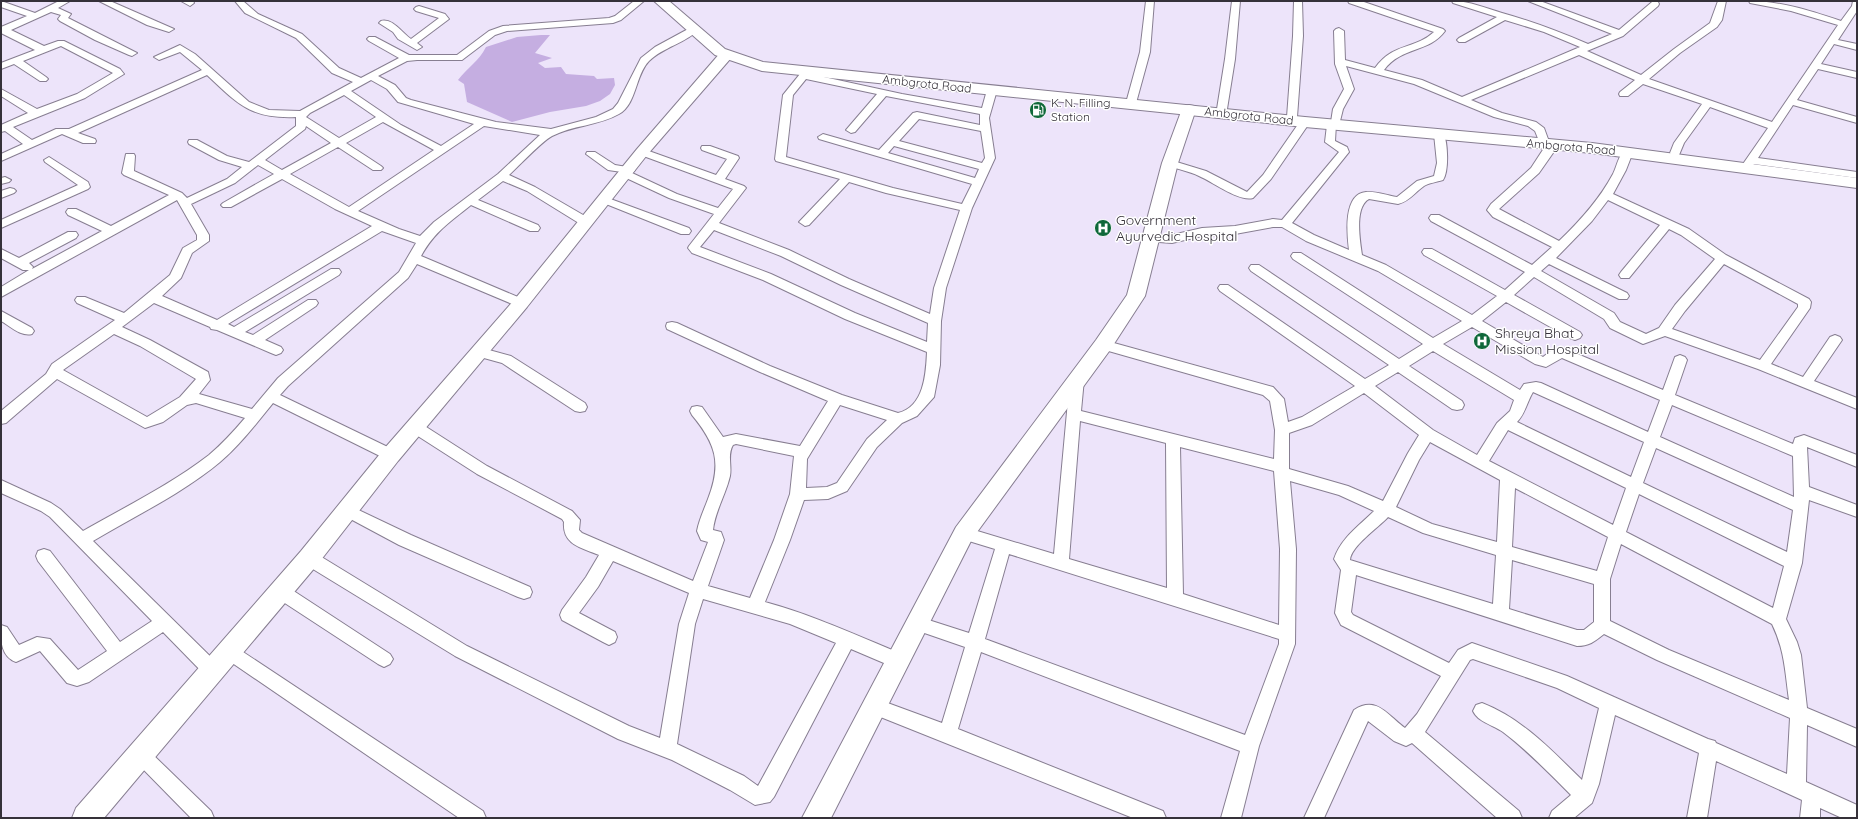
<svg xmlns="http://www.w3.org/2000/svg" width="1858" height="819" viewBox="0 0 1858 819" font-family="Quicksand,sans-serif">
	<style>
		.water { fill: #c5aee1 }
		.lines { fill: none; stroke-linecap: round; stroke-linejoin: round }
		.street-casing { stroke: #877e91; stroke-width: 2 }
		.secondary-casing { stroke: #877e91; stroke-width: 2 }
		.primary-casing { stroke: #877e91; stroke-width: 2 }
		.street { fill: #fff; fill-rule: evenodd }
		.secondary { fill: #fff; fill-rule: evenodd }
		.primary { fill: #fff; fill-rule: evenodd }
		.labels { text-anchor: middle; stroke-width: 3; stroke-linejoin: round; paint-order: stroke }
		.far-street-label { font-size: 12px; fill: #353139; stroke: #fff }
		.far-poi-label { font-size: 12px; fill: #353139; stroke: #fff; text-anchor: start }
		.poi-label { font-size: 14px; fill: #353139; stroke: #fff; text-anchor: start }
	</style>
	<rect width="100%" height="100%" fill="#ede4fa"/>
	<path class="water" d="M541,35H550L535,53L552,58L538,63L545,68L561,67L566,74L594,76L597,79L614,78L615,85L610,94L600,101L586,106L550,112L512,122L467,102L464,84L458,80C467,68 479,61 486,47L517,37Z"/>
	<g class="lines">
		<g class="street-casing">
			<path id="street" d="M1,1L35,13L59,1H70L58,8L71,14L68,18L137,53L132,56L129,55L95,40L60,21L58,19L61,15L51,12L11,30L44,46L58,41H64L120,69L124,74L85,98L13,127L32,140L56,129H69L202,70L180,52L159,60L154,57L180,45L195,54L249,102L269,110L300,111L353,82L332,73L296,38L245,13L235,1H243L258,14L302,34L339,68L361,78L399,58L369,41L367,39L369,37H375L409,55H457L489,31L503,26L609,18L615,16L634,1H644L621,20L613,23L507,31L495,35L462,60H417L407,61L378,76L395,85L406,98L411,100L496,122L551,129L596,117L613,109L618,103L641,58L655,47L690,28H696L698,30C687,42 662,48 649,61C635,75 637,104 619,114C598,126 573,125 552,136C542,141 519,166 509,175L535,187L590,219L592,222L590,225H582L527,191L503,181L478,200L538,225L540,228L538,231H530L471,205C449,223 435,231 421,256L525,300L527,303L525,306H517L417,264L408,278L288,386L280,395L396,451L398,455L396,459L391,461L386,459L273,403C256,424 240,445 220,462C183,493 135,516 93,541L218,664L221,670L218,676L212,678L206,676L163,632L89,682L77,686L67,683L40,651L16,662C0,656 1,639 1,625L7,627L19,645L37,637L50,639L78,670L107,651L38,561L36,556L38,551L44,549L50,551L120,642L152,621L50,517L41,511L1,493V480L51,503L60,509L83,531C125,507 170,485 209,455C222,444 234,431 245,418L196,403L187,405L163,422L145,428L57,379L6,423L1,424V411L46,374L52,364L115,320L77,303L75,300L77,297H85L124,313L170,275L183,248L197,240V235L177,200L1,297V287L29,270H23L1,258V249L19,258L68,232H76L78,235L76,238L29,263L33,267L32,269L102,231L68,215L66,212L68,209H76L111,226L169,195L124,175L122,173L126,154H134L135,156L134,171L182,193L187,198L227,179L242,167L219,160L189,144L188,142L189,140H197L227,156L249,162L296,126V117C250,119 238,104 207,75L78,133L95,139L96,141L95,143H83L62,134L1,161V154L23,144L5,131L1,132V125L28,113L1,96V89L37,109L77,94L113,73L61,46L23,61L46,77L48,79L46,81H40L14,64L1,69V63L35,50L1,33V27L27,16L1,7ZM371,80L387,89L398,102L474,124L441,146L401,125L351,91ZM344,95L376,117L339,138L306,117L310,113ZM383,122L434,150L349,207L290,174L338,147L373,170H381L383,168L381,166L346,143ZM306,126L331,143L282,170L265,160L305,129ZM484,126L540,135L498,174L434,222L420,236L399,229L358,211ZM258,165L274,174L223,203L221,205L223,207H231L282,179L335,209L372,226L217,320L162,296L181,278L192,253L209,241V235L191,204L235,183ZM382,231L416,243L399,272L278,378L252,409L199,394L210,380L208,372L150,340L122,327L154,303L210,327L211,329L217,330L271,353L276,355L281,353L283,350L281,347L265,340L316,306L318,303L316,300H308L253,335L245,332L339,275L341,272L339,269H331L234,327L228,324ZM114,334L140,346L196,379L180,397L147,417L63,370Z
				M99,1H110L174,29L169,32L147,25Z
				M181,1H193L194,3L190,6Z
				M1146,1H1154L1150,52L1136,103L1131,106L1126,103L1140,52Z
				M1232,1H1240L1235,59L1227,109L1222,112L1217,109L1225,59Z
				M1294,1H1302L1303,36L1297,117L1292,120L1287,117L1293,36Z
				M1348,1H1361L1443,29L1445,31C1429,53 1402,46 1384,70L1422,80L1462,97L1580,47L1544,32L1505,20L1465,42H1459L1457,40L1459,38L1497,17L1453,3L1452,1C1470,1 1485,8 1502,13C1531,21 1560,32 1588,44L1612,34L1528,1H1540L1619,30L1652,2H1658L1659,4L1658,6L1623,36L1587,51L1641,75L1674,49L1710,23L1718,1H1726L1722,20L1717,27L1680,53L1649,79L1772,122L1838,25L1791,11L1750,3L1749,1C1781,1 1811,11 1841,21L1852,6L1853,1H1857V11L1838,40L1857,44V50L1834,44L1821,64L1857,72V78L1818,69L1797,100L1857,117V123L1793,105L1758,158L1857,172V178L1754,164L1752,166H1744L1743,164L1768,128L1710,107L1684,143L1679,155H1671L1670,153L1674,143L1702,104L1643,84L1628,96H1620L1619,94L1620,92L1635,80L1579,55L1471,100L1502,113L1536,122L1544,128L1548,139L1543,142L1539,141L1535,131L1528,126L1494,117L1414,84L1346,66L1354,89L1343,109L1340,121L1336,124L1335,141L1347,147L1349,152L1292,223L1314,235L1349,250C1347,234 1343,194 1366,192C1376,191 1388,196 1397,197L1417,181L1434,176L1437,163L1434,134L1435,132H1443C1448,142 1449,171 1443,180C1437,182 1429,183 1424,186C1414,193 1410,201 1398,204L1369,199C1354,207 1360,241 1362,255L1386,265L1472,315L1497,296L1424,255L1422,252L1424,249H1432L1505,290L1525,272L1431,221L1429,218L1431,215H1439L1532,265L1552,247L1493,217L1487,210L1491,204L1531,168L1548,142H1556L1557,144L1553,153L1539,173L1499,209L1559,241C1580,221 1599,200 1613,174C1617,167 1619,151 1628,149L1633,152L1626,170L1613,194L1689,229L1726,255L1809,299L1811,302L1810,308L1771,364L1803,377L1830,337L1835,335L1840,337L1842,340L1814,381L1857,398V409L1758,369L1665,336L1643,344L1610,328L1604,319L1534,277L1514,295L1580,332L1582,335L1580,338L1575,340L1570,338L1506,302L1482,321L1543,357L1552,350L1563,348L1663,390L1675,357L1680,355L1685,357L1687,360L1675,395L1793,444L1795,438L1804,435L1857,455V467L1807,447L1809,487L1857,505V517L1809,500L1802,563L1786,619L1797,642L1801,655L1807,708L1857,729V747L1807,725L1806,782L1857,805V818H1842L1820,808V818H1800L1802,800L1716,761L1707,818H1687L1699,753L1615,715L1599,784L1592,803L1574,818H1549L1552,811L1571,795C1549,773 1528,751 1503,732C1493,725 1478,722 1473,711L1476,705L1482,703C1523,719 1551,750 1582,780L1599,708L1557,688L1473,659L1470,660L1425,732L1519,811L1522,818H1497L1412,743L1406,746L1394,741L1368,721L1324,818H1304L1354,710C1377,695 1388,716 1405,728L1417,714L1441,676L1341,625L1335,613L1341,570L1334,559C1341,538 1359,526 1374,511L1339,495L1290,481L1296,549L1295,644L1259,746L1241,818H1221L1240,751L981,652L958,729L1163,811L1166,818H1133L868,712L865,706L868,700L874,698L942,723L965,647L910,628L908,623L910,618L916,616L969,633L995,549L959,538L956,533L959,528L964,527L1054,554L1070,379L1072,376L1077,374L1082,376L1084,379L1081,411L1274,459L1275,430L1270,401L1263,395L1098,348L1096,345L1098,342L1103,340L1273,387L1284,399L1288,422L1302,417L1355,386L1220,291L1218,288L1220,285H1228L1365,379L1389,365L1251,271L1249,268L1251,265H1259L1399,359L1423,344L1293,259L1291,256L1293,253H1301L1433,338L1462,321L1378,271L1306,241L1282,227H1273L1235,234L1202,236L1172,243L1146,241L1144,238L1146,235H1172L1202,228L1235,226L1273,219L1282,220L1339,152L1325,142L1327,125L1331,122L1333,109L1344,89L1335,64L1334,31L1336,29L1339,28L1344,31L1345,60L1375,68C1394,42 1414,50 1434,32L1349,3ZM1608,200L1660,225L1621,272L1619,275L1621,278H1629L1669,229L1681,235L1715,259L1675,305L1659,328L1646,334L1620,322L1614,313L1541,271L1549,264L1619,299H1627L1629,296L1627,293L1556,258L1592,221ZM1724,264L1798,304V307L1760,360L1672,329L1685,311ZM1472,327L1535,364L1546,367L1562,358L1660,400L1648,432L1541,383L1536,382L1524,384L1520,390L1443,344ZM1433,351L1514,400L1510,411L1497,423L1477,455L1433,430L1375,386L1398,372L1452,409L1457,410L1462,409L1464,405L1462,401L1409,366ZM1533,392L1644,442L1631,477L1517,422C1525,414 1527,402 1533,392ZM1364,393L1419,435L1408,453L1383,501L1348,486L1289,469V433L1312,425ZM1672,405L1793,456L1794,497L1660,437ZM1080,421L1166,443L1167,588L1069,559ZM1508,430L1626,488L1613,525L1489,461ZM1430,442L1500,480L1497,542L1432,524L1396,507L1419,460ZM1180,447L1274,471L1280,549L1279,625L1183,594ZM1656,448L1793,510L1787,552L1643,483ZM1515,488L1608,537L1597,571L1512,547ZM1639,494L1784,566L1773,608L1626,532ZM1388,517L1423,533L1496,555L1493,604L1350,560C1351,546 1378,528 1388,517ZM1621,544L1772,624C1785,651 1785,672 1789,700L1669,650L1610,621V579ZM1009,554L1279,639V644L1245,735L985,639ZM1512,560L1594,584V622L1584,630H1577L1509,609ZM1356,575L1577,646C1589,646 1594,642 1604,634L1657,660L1790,718L1787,774L1716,743L1715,741L1708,739L1567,676L1472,643L1458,650L1449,663L1353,615L1351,612Z
				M419,6L445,14L449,19L417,43L422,47L417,50L398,39L393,32L379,23L381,21C393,18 402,33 411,39L439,18L416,11L414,9L416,7Z
				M807,68L812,71L810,74L902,94L982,108L987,90L992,87L996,88L997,90L989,118L995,158L972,208L946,288L941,321L940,365L934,397L917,416L902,423L877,447L847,491L828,499L804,500L790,540L765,602C813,615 858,636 904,655L907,661L904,667L898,669L851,649L774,797L770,802L755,805L730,790L672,760L618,739L455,656L303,563L301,558L303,553L309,551L315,553L467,646L629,726L660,738L679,624L689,593L613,561L598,587L579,613L615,632L617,637L615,642L609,645L603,642L562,620L560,615L562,610L586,577L599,555C582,548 562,545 564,522L562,519L477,474L410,431L408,427L410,423L415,422L420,423L487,466L572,511L580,520L579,530L582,533L693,581L708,542L701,540L697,531C699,520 704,510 708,499C722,463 716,444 692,415L690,411L692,407L697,406L702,407L723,437L736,434L800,446L828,401L760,372L667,329L666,326L667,323L672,322L677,323L770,366L842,395L898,413C924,407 926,374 927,352L845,319L763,280L692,253L688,248L689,246L714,214L669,198L622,176V172L608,170L586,154L587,152H595L615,165L633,168L635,170L632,173L677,194L718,208L733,189L638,154L637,152L642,149L646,150L716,175L727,159L702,150L701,148L702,146H710L738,156L739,158L725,179L744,186L746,188L719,223L789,250L849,279L930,314L934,288L960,210L886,193L849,182L809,225L805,226L799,222L840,179L776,161L775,159L783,95L804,69ZM806,79L877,94L846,130L851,133L855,132L886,96L980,114V125L917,112L913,113L879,150L823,134L818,137L819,139L972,184L962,204L893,188L786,157L793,95ZM919,119L981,131L985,158L982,163L899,141ZM894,146L979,169L975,178L888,153ZM714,230L781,256L841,285L928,323L927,342L855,313L771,274L700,247ZM840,405L887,420L867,439L837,483L827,487L806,488L807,459ZM736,444L794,456L790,494L774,540L750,598L708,586L724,540L721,532L713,530C715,511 726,494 730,476C732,465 727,455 733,445ZM703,599L790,624L836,643L758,786L744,776L677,744L695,624Z
				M1305,119L1310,122L1271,179L1253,198C1239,202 1213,182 1199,176C1189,171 1177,169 1166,165L1165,163L1170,160L1206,171L1247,192L1263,175L1301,120Z
				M49,157L88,182L90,187L88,189L1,228V220L78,185L45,162L44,160Z
				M5,177L11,180L9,182L1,184V178Z
				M10,188L14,189L16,191L14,193L1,198V191Z
				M605,197L689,228L691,231L689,234H681L601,202L599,200L601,198Z
				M1,311L32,328L34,331L32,334C21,337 10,326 1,321Z
				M478,347L511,356L585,403L587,407L585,411L580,412L575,411L502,363L473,355L471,352L473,349Z
				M348,505L411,535L530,587L532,592L530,597L524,599L518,597L399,545L343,515L340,511L343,507Z
				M280,584L286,586L390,654L393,659L390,664L384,667L378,664L274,596L272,591L274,586Z
				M228,643L234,646L483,811L486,818H459L222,656L220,651L222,646Z
				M140,745L146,748L211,811L214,818H191L134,760L131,754L134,748Z"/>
		</g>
		<g class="secondary-casing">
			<path id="secondary" d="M726,51L731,52L733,55L731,58L647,155L527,307L398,461L317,565L104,818H72L76,808L301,551L384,449L515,299L637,149L721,52Z
				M1189,105L1194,106L1196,109L1178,163L1145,296L1110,350L972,539L831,818H802L956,527L1096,340L1127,295L1162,163L1182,109L1184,106Z"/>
		</g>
		<g class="primary-casing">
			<path id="primary" d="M654,1H669L725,49L763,62L1305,117L1592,143L1857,178V188L1592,153L1305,127L762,71L715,55Z"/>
		</g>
		<use href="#street" class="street"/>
		<use href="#secondary" class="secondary"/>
		<use href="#primary" class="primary"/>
	</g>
	<defs>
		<g id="fuel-disc" transform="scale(0.9)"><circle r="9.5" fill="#0f683a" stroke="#fff"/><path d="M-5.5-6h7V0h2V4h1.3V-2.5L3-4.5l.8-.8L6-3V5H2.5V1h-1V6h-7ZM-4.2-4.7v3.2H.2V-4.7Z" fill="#fff"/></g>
		<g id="hospital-disc" transform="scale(0.9)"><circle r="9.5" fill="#0f683a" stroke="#fff"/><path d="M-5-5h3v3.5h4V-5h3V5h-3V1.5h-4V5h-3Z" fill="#fff"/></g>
	</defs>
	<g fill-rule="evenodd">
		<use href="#fuel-disc" x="1038" y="110"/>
		<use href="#hospital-disc" x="1103" y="228"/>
		<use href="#hospital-disc" x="1482" y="341"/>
	</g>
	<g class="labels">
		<g class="far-street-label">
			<text transform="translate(927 84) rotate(6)" y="4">Ambgrota Road</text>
			<text transform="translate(1249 116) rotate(6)" y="4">Ambgrota Road</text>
			<text transform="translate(1571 147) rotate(5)" y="4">Ambgrota Road</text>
		</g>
		<g class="far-poi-label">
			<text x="1051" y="107">K. N. Filling<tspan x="1051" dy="14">Station</tspan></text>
		</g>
		<g class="poi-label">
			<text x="1116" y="225">Government<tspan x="1116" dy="16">Ayurvedic Hospital</tspan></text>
			<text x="1495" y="338">Shreya Bhat<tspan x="1495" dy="16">Mission Hospital</tspan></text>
		</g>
	</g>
	<rect width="1858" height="819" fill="none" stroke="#353139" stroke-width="4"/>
</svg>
